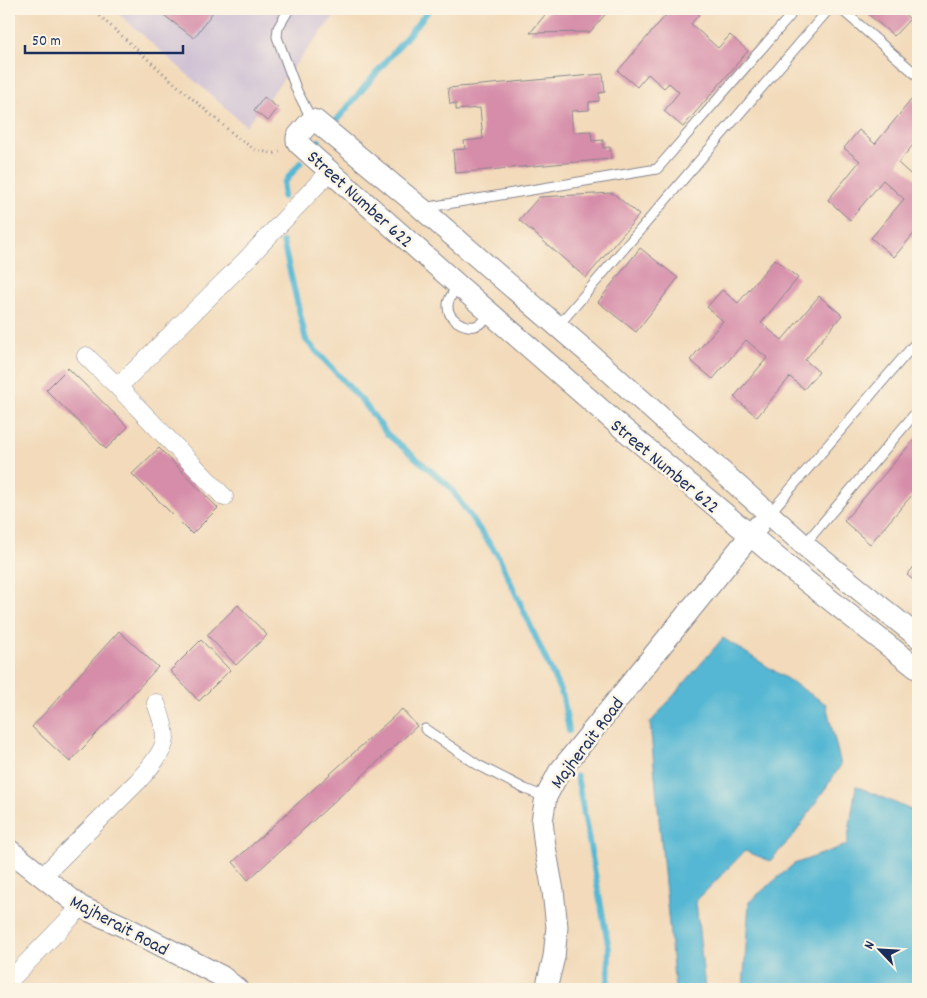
<svg xmlns="http://www.w3.org/2000/svg" width="927" height="998" viewBox="0 0 927 998" font-family="Dekko,sans-serif">
	<style>
		.industrial { fill: #ccbed3 }
		.water { fill: #54b7d3; stroke: #387398 }
		.lines { fill: none; stroke-linecap: round; stroke-linejoin: round }
		.stream { stroke: #54b7d3; stroke-width: 6 }
		.building { fill: #d68da9 }
		.service-casing { stroke: #86848c; stroke-width: 11 }
		.minor-casing { stroke: #86848c; stroke-width: 19 }
		.tertiary-casing { stroke: #86848c; stroke-width: 23 }
		.path { stroke: #86848c; stroke-width: 3; stroke-dasharray: 1 4; stroke-linecap: butt }
		.service { stroke: #fff; stroke-width: 9 }
		.minor { stroke: #fff; stroke-width: 18 }
		.tertiary { stroke: #fff; stroke-width: 21 }
		.labels { text-anchor: middle; stroke-width: 5; stroke-linejoin: round; paint-order: stroke }
		.street-label { font-size: 19px; fill: #1b2f5e; stroke: #fcf5e5 }
	</style>
	<rect width="100%" height="100%" fill="#fcf5e5"/>
	<filter id="ink" filterUnits="userSpaceOnUse"><feTurbulence type="fractalNoise" baseFrequency=".02" numOctaves="2"/><feDisplacementMap in="SourceGraphic" scale="10" xChannelSelector="R" yChannelSelector="G"/><feConvolveMatrix kernelMatrix="1 2 1 2 8 2 1 2 1" color-interpolation-filters="sRGB"/></filter>
	<filter id="wash" filterUnits="userSpaceOnUse"><feTurbulence type="fractalNoise" baseFrequency=".0096" numOctaves="4" result="noise"/><feDisplacementMap in="SourceGraphic" scale="20" xChannelSelector="R" yChannelSelector="G"/><feGaussianBlur stdDeviation="1.12" result="paint"/><feColorMatrix in="noise" values="0 0 0 0 0 0 0 0 0 0 0 0 0 0 0 0 0 1.4 0 .05"/><feComposite in="paint" operator="in"/></filter>
	<g filter="url(#wash)">
		<rect width="100%" height="100%" fill="#f2daba"/>
		<path class="industrial" d="M113,9H340L246,126Z"/>
		<path class="water" d="M723,638L826,704L841,765L794,835L770,861L745,851L696,901L705,989H675L650,723Z
			M856,786L918,813V989H743L749,902L794,864L847,845Z"/>
		<g class="lines">
			<path class="stream" d="M336,121L430,9
				M318,143L319,141
				M283,197L284,183L301,162
				M283,242L306,340L364,403L387,434L449,486L499,557L563,697L569,731
				M577,776L609,949L608,989"/>
		</g>
		<g id="blocks">
			<path class="building" d="M165,9H215L194,38L161,13Z
				M550,9H610L590,32L530,33Z
				M671,9H700L702,11L691,24L718,48L730,35L748,51L683,127L664,111L679,92L669,83L664,88L648,74L637,87L618,71Z
				M862,9H898L910,19L894,36Z
				M603,74L605,92L599,93V101L589,102V110L571,111L573,132L591,131L592,141L603,140V148L610,147L611,159L455,173L453,150L465,149L464,141L483,139L480,108L456,110V103L450,104L448,88Z
				M264,97L278,108L268,121L254,111Z
				M912,99L918,104V139L898,163L918,181V229L894,257L871,238L904,199L883,180L850,220L828,200L860,161L844,148L859,130L875,144Z
				M613,193L639,215L586,278L519,220L539,197Z
				M640,248L678,278L636,332L598,302Z
				M775,259L798,278L761,323L782,340L819,296L842,315L805,360L819,372L804,389L790,377L757,417L734,397L767,358L746,340L713,379L690,360L723,321L707,307L722,290L738,303Z
				M68,368L128,427L106,449L46,390Z
				M918,435V488L870,544L844,521Z
				M159,448L218,508L192,534L132,474Z
				M918,562V584L907,575Z
				M238,605L267,635L236,665L207,635Z
				M119,631L158,667L70,762L32,727Z
				M201,640L230,670L199,701L170,671Z
				M402,709L417,726L248,880L233,862Z"/>
		</g>
	</g>
	<g filter="url(#ink)">
		<use href="#blocks" fill-opacity="0" stroke="#86848c" stroke-width="1"/>
		<g class="lines">
			<g class="service-casing">
				<path id="service" d="M289,9L278,28L277,37L297,91L312,120
					M841,9L918,76
					M423,208L657,169L790,16L789,9
					M458,285C454,292 447,299 448,307C448,319 464,328 475,326C481,324 487,319 493,316
					M557,327L829,9
					M769,514L918,340
					M804,545L918,410
					M425,729L478,765L525,789L545,797"/>
			</g>
			<g class="minor-casing">
				<path id="minor" d="M86,356L118,387
					M224,497L118,387L245,261L330,171
					M42,877L138,781C147,771 165,751 165,738C165,726 160,714 156,703
					M9,981L81,907"/>
			</g>
			<g class="tertiary-casing">
				<path id="tertiary" d="M918,637L804,545L600,363L491,269L421,208L316,121L312,120L310,122L297,137V141L299,144L458,285L614,421L787,566L918,669
					M9,850L81,907L123,926L221,976L237,989
					M546,989L554,957L557,927L553,891L545,847L542,821L546,797L559,772L758,526"/>
			</g>
			<path class="path" d="M92,9L164,74L239,139L258,151L275,153L280,151"/>
			<use href="#service" class="service"/>
			<use href="#minor" class="minor"/>
			<use href="#tertiary" class="tertiary"/>
		</g>
	</g>
	<g class="labels">
		<g class="street-label">
			<text transform="translate(361 198) rotate(42)" y="7">Street Number 622</text>
			<text transform="translate(666 465) rotate(40)" y="7">Street Number 622</text>
			<text transform="translate(586 742) rotate(-53)" y="7">Majherait Road</text>
			<text transform="translate(120 924) rotate(28)" y="7">Majherait Road</text>
		</g>
	</g>
	<rect width="927" height="998" fill="none" stroke="#fcf5e5" stroke-width="30"/>
	<g transform="translate(880 950) rotate(295)" stroke="#fcf5e5" stroke-width="4" paint-order="stroke">
	<path d="M0-4L9 19L0 12L-9 19Z" fill="#1b2f5e"/>
	<text y="-8" font-size="14" font-weight="bold" text-anchor="middle" fill="#1b2f5e">N</text>
	</g>
	<path d="M25 45v8h158v-8" fill="none" stroke="#1b2f5e" stroke-width="2.5"/>
	<text x="32" y="45" font-size="15" fill="#1b2f5e" stroke="#fcf5e5" stroke-width="4" paint-order="stroke">50 m</text>
</svg>
